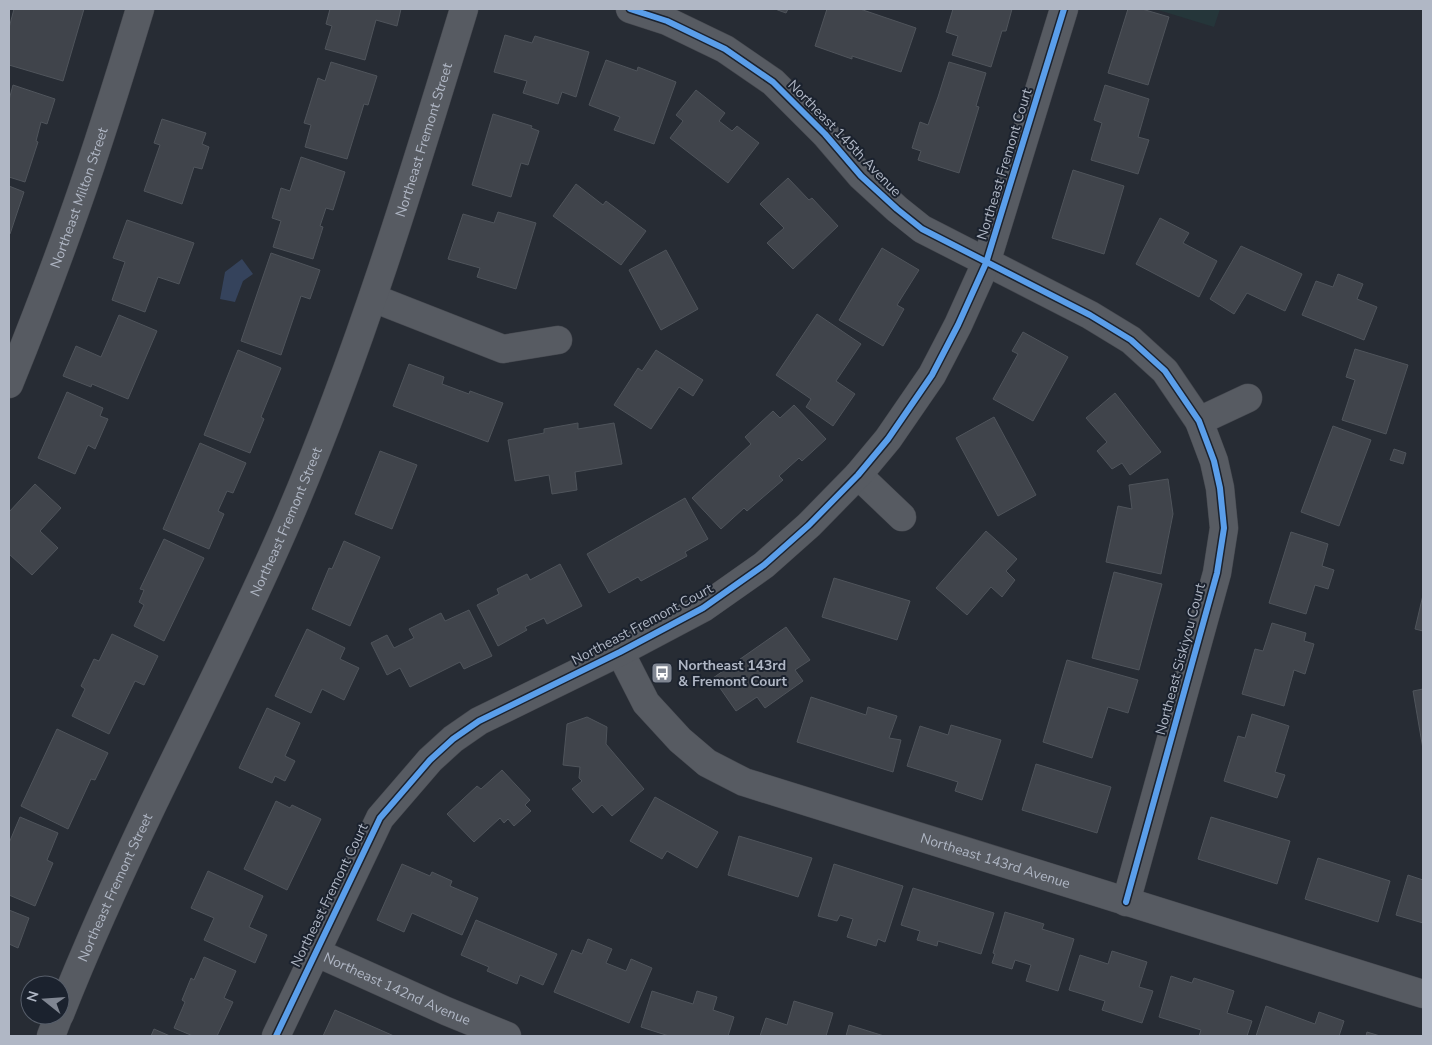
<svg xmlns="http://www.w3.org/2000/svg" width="1432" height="1045" viewBox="0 0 1432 1045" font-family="'Nunito Sans',sans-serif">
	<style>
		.green { fill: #25363a }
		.water { fill: #35435c }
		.building { fill: #40444b; stroke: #4f545b }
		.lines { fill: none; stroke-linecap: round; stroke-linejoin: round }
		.street-casing { stroke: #45484f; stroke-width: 29 }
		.street { stroke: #575b62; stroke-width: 28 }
		.cycleway-casing { stroke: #1b222e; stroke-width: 9 }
		.cycleway { stroke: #5a9eea; stroke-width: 6 }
		.labels { text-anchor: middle; stroke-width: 4; stroke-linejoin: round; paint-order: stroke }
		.street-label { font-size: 14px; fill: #b0b7c5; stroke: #1b222e }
		.poi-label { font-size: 14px; font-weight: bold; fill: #b0b7c5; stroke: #1b222e; text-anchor: start }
	</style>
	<rect width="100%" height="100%" fill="#272c34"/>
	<path class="green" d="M1155,9H1220L1214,27Z"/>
	<path class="water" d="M242,259L253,274L243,281L235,302L220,299L225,272Z"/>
	<path class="building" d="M14,9H84L63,81L9,65V28Z
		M330,9H401L397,26L376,20L365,60L325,49L332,26L326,24Z
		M775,9H788L786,13Z
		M827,9H860L916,28L901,72L852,56V59L815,46Z
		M953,9H1012L1006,31H1002L991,67L952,55L958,36L946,32Z
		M1128,9H1142L1169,17L1148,85L1108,73Z
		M505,35L532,43L535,36L589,52L576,97L562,92L558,104L523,93L527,81L494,72Z
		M606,60L637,71L638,67L676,82L654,144L614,130L620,117L589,105Z
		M331,62L377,76L368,105L364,104L347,159L305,147L311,125L304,123L318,78L325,81Z
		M949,62L986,73L976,106L979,107L959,173L918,160L921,151L912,148L920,122L928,125L938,97Z
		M13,85L55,99L47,124L41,122L36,141L38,142L25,182L9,177V100Z
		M1105,85L1149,99L1138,137L1149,140L1138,174L1091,160L1102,123L1094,120Z
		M696,90L725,113L719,121L732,131L737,126L759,143L728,183L670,138L683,121L676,115Z
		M493,114L532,126L531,128L539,131L528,165L521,163L511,197L472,185Z
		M162,119L206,133L202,144L209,147L202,169L194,167L182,204L144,191L160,145L154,143Z
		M301,157L345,172L333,210L326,208L320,226L323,227L313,259L273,247L281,221L272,218L281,188L290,191Z
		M1073,170L1124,186L1104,254L1052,238Z
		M788,178L809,200L812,198L838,226L793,269L767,243L784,228L760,204Z
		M576,184L603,205L606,201L646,231L621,265L553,216Z
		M9,186L24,192L10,234H9Z
		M498,212L536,223L516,289L477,277L480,268L448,259L463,214L494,223Z
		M1160,218L1189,233L1183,243L1217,261L1199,297L1136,264Z
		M127,220L194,243L179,284L158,277L145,312L112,300L125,262L113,258Z
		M1241,246L1302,274L1285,311L1247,293L1234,314L1210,299Z
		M882,248L919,270L897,305L904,309L883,346L839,320Z
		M666,250L698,309L661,330L629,270Z
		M271,253L320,270L310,299L301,296L281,355L241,341Z
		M1338,274L1363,284L1357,299L1377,307L1364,340L1302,315L1316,281L1333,287Z
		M817,314L861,344L836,381L855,394L833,426L806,407L811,399L776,375Z
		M119,315L157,331L128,399L92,384L91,387L63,376L76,346L101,357Z
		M1023,332L1068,357L1033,421L993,399L1018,354L1012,351Z
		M1355,349L1408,365L1386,434L1342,420L1355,380L1346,377Z
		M238,350L281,368L261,417L264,419L250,453L204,435Z
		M656,350L703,380L693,396L679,387L651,429L614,405L638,368L642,371Z
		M409,364L444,377L442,384L469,394L470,391L503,403L488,442L393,406Z
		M67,392L103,408L100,416L108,419L95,449L88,445L75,474L38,458Z
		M1115,393L1161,452L1130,475L1122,463L1112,469L1097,451L1107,442L1086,418Z
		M794,405L826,439L802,461L799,458L779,476L783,480L747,511L744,508L721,529L692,498L751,444L745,437L773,411L780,418Z
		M994,417L1036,495L998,516L956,438Z
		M578,423V429L614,423L622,464L575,472L577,490L552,494L549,475L515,481L508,440L544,433V429Z
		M1333,426L1371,440L1339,526L1301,512Z
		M200,443L246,463L233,493L227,491L218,511L224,514L209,549L163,529Z
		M1394,449L1406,453L1403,464L1390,460Z
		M380,451L417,465L392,529L355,514Z
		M1168,479L1173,514L1161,574L1106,562L1118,506L1132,509L1129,485Z
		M35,484L61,508L40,531L58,548L32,575L9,554V512Z
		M685,498L708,539L685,552L687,556L641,581L638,577L609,593L587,554Z
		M986,531L1017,559L1006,571L1015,580L1002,597L991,587L967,615L936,588Z
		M1291,532L1328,544L1322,566L1334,570L1328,589L1315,585L1306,614L1269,603Z
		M164,539L204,558L164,641L134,626L144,605L139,602L144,590L140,589Z
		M344,541L380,557L350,626L312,609L329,568L332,569Z
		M560,564L582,606L547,624L544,618L525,627L527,630L498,646L477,605L499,594L497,589L527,574L530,580Z
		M1114,572L1162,584L1139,670L1092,658Z
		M834,578L910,601L897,640L822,617Z
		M1423,595V631L1415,629Z
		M469,610L492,656L464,669L460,662L410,687L400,668L387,675L371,643L387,635L394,648L414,638L409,629L441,613L445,621Z
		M1272,623L1306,633L1304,641L1314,644L1305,674L1294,670L1284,706L1242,694L1255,649L1263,651Z
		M786,627L810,660L795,670L803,681L765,708L757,697L736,711L713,678Z
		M307,629L345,648L340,659L359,668L344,700L322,689L311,713L275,696Z
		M112,634L158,656L144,685L135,681L109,734L72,716L85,689L81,686L94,659L99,661Z
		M1067,660L1138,680L1128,713L1108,707L1092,758L1043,742Z
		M1423,689V749L1413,691Z
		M811,697L866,715L868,707L897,716L889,738L901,740L893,772L797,742Z
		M267,708L300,723L285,756L295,761L285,781L275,776L272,783L239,768Z
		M1252,714L1289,726L1275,772L1285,775L1277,798L1224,781L1238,736L1245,738Z
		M587,717L607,727L606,744L644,789L612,816L602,805L593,813L572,789L582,781L579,778L580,767L563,765L567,724Z
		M951,725L1001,740L982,800L955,791L958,782L907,766L920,726L948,735Z
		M57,729L108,753L95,780L91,779L68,829L21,806Z
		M1036,764L1111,787L1097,833L1022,810Z
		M502,770L530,800L525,805L531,811L514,826L508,819L504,823L500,818L474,842L447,814L477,786L481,789Z
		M655,797L718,832L697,868L667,851L662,859L630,841Z
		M276,801L290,808L292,805L321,819L287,890L244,869Z
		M20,817L58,833L47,860L53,863L35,906L9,895V843Z
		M1211,817L1290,841L1277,884L1198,859Z
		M739,836L812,858L798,897L728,875Z
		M1318,858L1390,881L1378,922L1305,899Z
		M402,864L430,876L432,872L452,881L450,886L478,898L462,935L412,913L404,932L377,920Z
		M834,864L903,886L885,942L878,939L876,946L847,937L853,919L840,915L837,921L818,916Z
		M208,871L263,896L249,927L267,935L255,963L204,940L214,918L191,908Z
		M1408,875L1423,880V923L1396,915Z
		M913,888L994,913L981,954L938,941L937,946L917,940L920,931L901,925Z
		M9,910L29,918L18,948L9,944Z
		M1005,912L1044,924L1042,929L1074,939L1058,991L1026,981L1031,965L1015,960L1012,969L992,963L995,954L993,953Z
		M476,920L557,954L543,985L520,975L517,984L487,971L489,967L461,955Z
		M588,939L612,949L606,963L626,971L631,959L652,968L629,1023L554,992L572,950L582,954Z
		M1112,951L1147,962L1139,987L1153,991L1142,1023L1102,1010L1105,1001L1069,990L1080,955L1108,964Z
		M204,957L236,971L224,998L233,1002L217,1036H193L174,1028L185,1002L182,1000L191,978L194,980Z
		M1171,976L1192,983L1194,978L1234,991L1227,1013L1252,1021L1247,1036H1199L1201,1030L1159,1017Z
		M652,991L693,1004L697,991L717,997L713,1010L734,1017L728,1036H669L641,1027Z
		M794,1001L833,1013L826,1036H760L766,1018L787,1025Z
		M1266,1006L1315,1024L1319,1012L1344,1021L1339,1036H1256Z
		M335,1010L394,1036H323Z
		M849,1025L884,1036H846Z
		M154,1029L170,1036H151Z
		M1367,1032L1380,1036H1366Z"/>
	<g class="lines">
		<g class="street-casing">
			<g id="street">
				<path d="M630,9L667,21L725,49L773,82L825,134L861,176L897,209L922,229L1090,315L1131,340L1165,371L1199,421L1214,461L1220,488L1224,528L1217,573L1126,902"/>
				<path d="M373,298L503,349L558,340"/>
				<path id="s1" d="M9,384C33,325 56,265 77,205C100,140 120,75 140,9"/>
				<path d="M1199,421L1248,398"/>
				<path d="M858,475L902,517"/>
				<path id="s2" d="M620,652L646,703L680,740L707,763L744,782L1423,994"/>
				<path id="s3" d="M315,952L446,1011L507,1036"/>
				<path id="s4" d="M60,1014C88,943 120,873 153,804C198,711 245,619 286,524C358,357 411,183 464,9"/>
				<path d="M51,1036L59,1015"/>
				<path d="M276,1036L380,818L430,760L453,739L479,721L620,652L703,608L764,565L809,525L858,475L888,439L932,375L958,325L986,263L1064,9"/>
			</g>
		</g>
		<use href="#street" class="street"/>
		<g class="cycleway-casing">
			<path id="cycleway" d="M630,9L667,21L725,49L773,82L825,134L861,176L897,209L922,229L1090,315L1131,340L1165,371L1199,421L1214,461L1220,488L1224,528L1217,573L1126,902
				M276,1036L380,818L430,760L453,739L479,721L620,652L703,608L764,565L809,525L858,475L888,439L932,375L958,325L986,263L1064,9"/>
		</g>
		<use href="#cycleway" class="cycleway"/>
	</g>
	<defs>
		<g id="bus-square" transform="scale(1.125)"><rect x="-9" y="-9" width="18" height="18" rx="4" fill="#808692" stroke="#1b222e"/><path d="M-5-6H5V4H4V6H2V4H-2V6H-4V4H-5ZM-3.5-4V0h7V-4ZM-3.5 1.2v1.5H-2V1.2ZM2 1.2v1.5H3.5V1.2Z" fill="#fff"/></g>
	</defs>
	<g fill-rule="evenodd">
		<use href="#bus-square" x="662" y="673"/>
	</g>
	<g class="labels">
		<g class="street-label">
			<text transform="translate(845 138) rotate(46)" y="5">Northeast 145th Avenue</text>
			<text dy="5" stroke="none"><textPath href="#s4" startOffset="948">Northeast Fremont Street</textPath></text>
			<text transform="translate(1004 164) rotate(-73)" y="5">Northeast Fremont Court</text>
			<text dy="5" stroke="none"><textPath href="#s1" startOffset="199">Northeast Milton Street</textPath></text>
			<text dy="5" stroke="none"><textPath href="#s4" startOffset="542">Northeast Fremont Street</textPath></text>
			<text transform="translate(642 624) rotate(-28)" y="5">Northeast Fremont Court</text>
			<text transform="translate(1180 659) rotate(-75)" y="5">Northeast Siskiyou Court</text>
			<text dy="5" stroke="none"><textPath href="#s2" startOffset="448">Northeast 143rd Avenue</textPath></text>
			<text dy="5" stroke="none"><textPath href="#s4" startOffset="138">Northeast Fremont Street</textPath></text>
			<text transform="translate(329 895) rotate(-64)" y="5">Northeast Fremont Court</text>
			<text dy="5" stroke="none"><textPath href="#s3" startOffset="90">Northeast 142nd Avenue</textPath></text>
		</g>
		<g class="poi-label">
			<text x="678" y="670">Northeast 143rd<tspan x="678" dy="16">&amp; Fremont Court</tspan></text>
		</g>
	</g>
	<rect width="1432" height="1045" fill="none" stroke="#b0b7c5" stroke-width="20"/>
	<g transform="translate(45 1000) rotate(287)"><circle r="24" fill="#1b222e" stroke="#575e6a"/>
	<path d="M0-4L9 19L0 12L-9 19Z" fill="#808692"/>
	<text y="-8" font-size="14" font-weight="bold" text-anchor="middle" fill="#b0b7c5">N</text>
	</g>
</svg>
